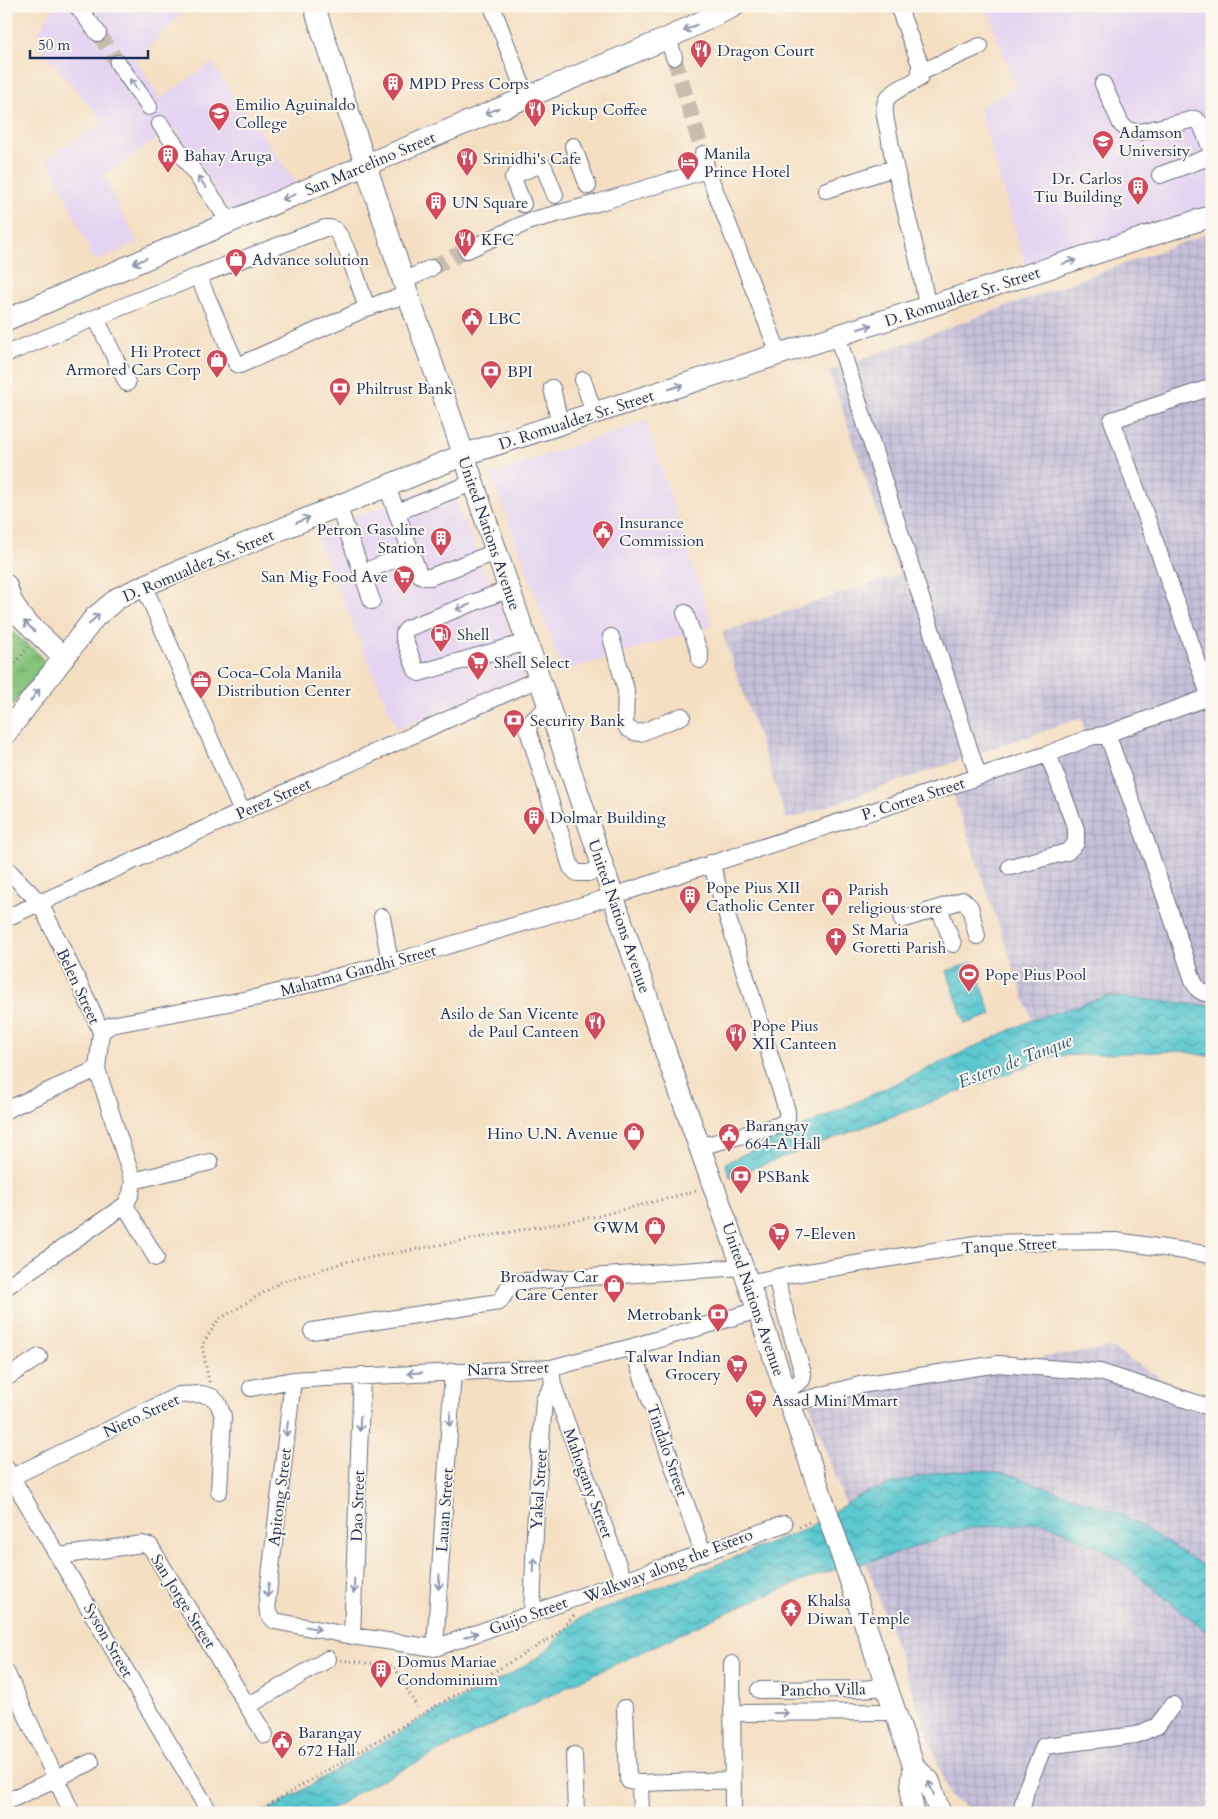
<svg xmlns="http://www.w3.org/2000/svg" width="1218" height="1819" viewBox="0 0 1218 1819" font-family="Cardo,serif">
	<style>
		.built { fill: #e4d3f1 }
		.industrial { fill: url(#industrial-grid) }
		.grass { fill: url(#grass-tufts); stroke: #507a6c }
		.water { fill: url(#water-waves); stroke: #3b7c97 }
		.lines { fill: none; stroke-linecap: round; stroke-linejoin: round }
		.minor-tunnel { stroke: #c9bcaf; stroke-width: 16; stroke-dasharray: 16 8; stroke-linecap: butt }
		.minor-casing { stroke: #676d81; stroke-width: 18 }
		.major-casing { stroke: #676d81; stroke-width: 23 }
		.path { stroke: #676d81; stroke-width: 3; stroke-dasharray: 1 4; stroke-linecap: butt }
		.minor { stroke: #fff; stroke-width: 16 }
		.major { stroke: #fff; stroke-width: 21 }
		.oneway { stroke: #8d97ae }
		.labels { text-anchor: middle; stroke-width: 4; stroke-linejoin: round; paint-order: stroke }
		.poi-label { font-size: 16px; fill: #1b2f5e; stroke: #fbf7ec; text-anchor: start }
		.street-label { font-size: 16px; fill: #1b2f5e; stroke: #fbf7ec }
		.water-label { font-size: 18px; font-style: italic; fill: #2e5d80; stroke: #fbf7ec }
	</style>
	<defs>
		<pattern id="industrial-grid" width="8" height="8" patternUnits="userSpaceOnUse" patternTransform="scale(1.25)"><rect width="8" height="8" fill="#c6c0d9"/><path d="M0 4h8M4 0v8" fill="none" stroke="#aaa5bd"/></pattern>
		<pattern id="grass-tufts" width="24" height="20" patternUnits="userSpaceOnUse" patternTransform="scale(1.25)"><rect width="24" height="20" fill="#86c47b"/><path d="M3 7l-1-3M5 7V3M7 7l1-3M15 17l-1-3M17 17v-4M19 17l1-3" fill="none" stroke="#6da068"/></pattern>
		<pattern id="water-waves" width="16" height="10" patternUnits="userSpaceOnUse" patternTransform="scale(1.25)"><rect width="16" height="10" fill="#5bc8d0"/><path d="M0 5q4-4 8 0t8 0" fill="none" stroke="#4aa3ac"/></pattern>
	</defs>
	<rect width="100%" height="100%" fill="#fbf7ec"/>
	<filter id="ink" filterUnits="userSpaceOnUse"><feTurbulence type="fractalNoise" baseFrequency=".02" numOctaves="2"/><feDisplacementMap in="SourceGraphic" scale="10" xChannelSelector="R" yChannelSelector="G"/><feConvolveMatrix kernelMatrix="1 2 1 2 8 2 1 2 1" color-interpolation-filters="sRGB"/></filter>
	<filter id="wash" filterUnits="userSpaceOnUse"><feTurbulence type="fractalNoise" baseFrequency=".0096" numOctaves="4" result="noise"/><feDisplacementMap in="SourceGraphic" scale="20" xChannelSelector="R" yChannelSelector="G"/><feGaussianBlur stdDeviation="1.12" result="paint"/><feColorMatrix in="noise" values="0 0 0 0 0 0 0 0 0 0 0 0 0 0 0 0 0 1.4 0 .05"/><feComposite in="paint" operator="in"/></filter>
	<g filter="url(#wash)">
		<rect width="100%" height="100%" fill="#f4dfc3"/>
		<path class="built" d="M55,6H189L136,61L160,99L211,63L297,184L231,213L175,127L103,175L137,242L95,261L47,158L104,122L44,53L37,35Z
			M986,6H1212V213L1027,272L979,107L1016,87Z
			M646,421L712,626L563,671L491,474Z
			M448,481L527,675L397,729L314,532Z"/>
		<path class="industrial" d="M1212,232V1006L1108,996L1032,1020L953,794L1088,740L1081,718L787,820L722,632L899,575L829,371Z
			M1111,1348L1212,1408V1813H977L950,1797L805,1392L908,1374Z"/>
		<path class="grass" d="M6,627L39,654L44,663L41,669L6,713Z"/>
		<path class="water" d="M973,962L992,1015L965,1024L947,971Z
			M1108,996L1212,1006V1057L1181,1051L1054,1056L730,1177L725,1163L1032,1020Z
			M973,1470L1006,1473L1123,1515L1212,1571V1636L1110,1553L1044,1522L971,1528L886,1557L820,1574L743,1605L575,1683L360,1791L326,1813H263L424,1718L516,1671L540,1656L578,1619L804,1530L862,1494L902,1481L938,1472Z"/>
	</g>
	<g filter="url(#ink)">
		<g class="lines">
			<path class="minor-tunnel" d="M98,33L118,63
				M674,57L703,154
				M431,268L467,250"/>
			<g class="minor-casing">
				<path id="minor" d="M77,6L98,33
					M492,6L526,96
					M898,6L920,64V78C912,83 889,92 886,101C882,111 887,124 889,135C898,193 919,249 927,307
					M668,38L674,57
					M118,63L149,107
					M921,72L980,46
					M1103,84L1121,124L1129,131L1140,132L1195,119L1201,124L1212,152
					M160,124L230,222
					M573,146L588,186
					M703,154L707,170
					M1160,175L1212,156
					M826,190L894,168
					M523,204L513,178L517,174L539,165L544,167L555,195
					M467,250L530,221L597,203L707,170L779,354
					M198,276L234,359L237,364L240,365L367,308L386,301L408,295
					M404,281L431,268
					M96,318L127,383
					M837,335L978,776
					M6,354L198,276L325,228C329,228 332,227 336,231C347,242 361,292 367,308
					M583,380L594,413
					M552,388L560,424
					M387,486L419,574L424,577H430L496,552
					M338,505L372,601
					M397,512L472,483
					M363,572L411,553
					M144,586L242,812
					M509,589L408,628L404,633V638L416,670L419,673L527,642
					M685,613L700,654V660
					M611,637L626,690L625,722L627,728L634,732L640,733L682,716
					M1210,697L1112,420L1212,387
					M549,706L533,720L527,727L571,867L577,873H588L604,868
					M1107,734L1145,838L1194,983L1199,990L1204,993L1212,992
					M1010,867L1067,852L1076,843V829L1048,754
					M6,868L40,903L91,1008L101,1032L97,1069L133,1181L131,1194L125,1205L6,1287
					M939,908L953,944
					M382,917L390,963
					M6,918L540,678
					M902,920L963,900L970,907L977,936
					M101,1032L111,1025L127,1022L259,997L390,963L613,896L1048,754L1091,737L1107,734L1212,696
					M6,1110L97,1069
					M699,1147L780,1125L787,1119V1111L711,863
					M133,1181L210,1162
					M125,1205L156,1258
					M777,1277L780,1294L803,1374L802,1380L786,1391
					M748,1283L777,1277L982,1243L1116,1241L1212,1255
					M312,1331L499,1302C505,1296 506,1289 512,1282L743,1267
					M632,1347L703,1553
					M6,1378L39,1357
					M293,1380L267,1602L268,1614L275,1621L352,1636L435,1648L784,1524
					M553,1385L624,1581
					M251,1388L293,1380L326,1378L551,1368L632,1347L758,1310
					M790,1404L860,1385L998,1364L1100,1372L1212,1408
					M6,1468L210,1813
					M12,1477L179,1395L202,1394L212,1397L218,1403L223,1416L219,1491
					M59,1556L142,1544L150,1546L265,1735
					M532,1613L536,1509L544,1400L553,1385L551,1368
					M352,1636L362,1375
					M435,1648L453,1371
					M732,1664L733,1813
					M6,1672L72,1813
					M759,1690L860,1689L887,1687
					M248,1706L328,1659
					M625,1708L628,1779L629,1781L640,1783L733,1780
					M732,1713L896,1712
					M574,1755L576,1813
					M640,1783L641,1813
					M8,1801L91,1762
					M1021,1813L1026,1790L1044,1746L1136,1735L1157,1726L1173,1705"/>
			</g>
			<g class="major-casing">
				<path id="major" d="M314,6L408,295L456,432L667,1056L760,1316L914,1767C912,1782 909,1798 914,1813
					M6,320L230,222L668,38L734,6
					M6,585L11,600L21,617L64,658
					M6,733L95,617L118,598L157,580L463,455L1212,216
					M914,1767L929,1781L940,1813"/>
			</g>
			<path class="path" d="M6,675L28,647
				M209,1382L202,1345L218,1320L281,1282L345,1262L598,1216L696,1191
				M799,1527L811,1521
				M341,1660L394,1666L417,1707
				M255,1813L556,1635L574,1615"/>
			<use href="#minor" class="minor"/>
			<use href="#major" class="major"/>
		</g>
		<defs><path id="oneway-shaft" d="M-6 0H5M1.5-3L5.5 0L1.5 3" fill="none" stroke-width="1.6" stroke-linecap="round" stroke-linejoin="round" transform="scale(1.25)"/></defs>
		<g class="oneway">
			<use href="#oneway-shaft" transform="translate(690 28) rotate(154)"/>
			<use href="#oneway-shaft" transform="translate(134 85) rotate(-125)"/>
			<use href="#oneway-shaft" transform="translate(492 111) rotate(157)"/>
			<use href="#oneway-shaft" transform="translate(202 182) rotate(-126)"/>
			<use href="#oneway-shaft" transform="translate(289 197) rotate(158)"/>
			<use href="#oneway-shaft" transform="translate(140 261) rotate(156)"/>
			<use href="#oneway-shaft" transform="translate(1069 262) rotate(-18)"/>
			<use href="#oneway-shaft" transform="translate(865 327) rotate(-18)"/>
			<use href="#oneway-shaft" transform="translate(676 387) rotate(-18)"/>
			<use href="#oneway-shaft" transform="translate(303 520) rotate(-23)"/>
			<use href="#oneway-shaft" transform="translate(463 607) rotate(159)"/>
			<use href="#oneway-shaft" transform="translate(94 619) rotate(-47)"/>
			<use href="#oneway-shaft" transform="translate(29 626) rotate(-135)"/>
			<use href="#oneway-shaft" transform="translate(35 695) rotate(-52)"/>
			<use href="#oneway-shaft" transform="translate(415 1373) rotate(177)"/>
			<use href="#oneway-shaft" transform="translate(450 1419) rotate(94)"/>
			<use href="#oneway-shaft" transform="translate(360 1424) rotate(92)"/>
			<use href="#oneway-shaft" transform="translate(287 1429) rotate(97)"/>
			<use href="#oneway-shaft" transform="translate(534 1565) rotate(-87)"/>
			<use href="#oneway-shaft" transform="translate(439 1582) rotate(94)"/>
			<use href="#oneway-shaft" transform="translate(354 1586) rotate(92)"/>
			<use href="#oneway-shaft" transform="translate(268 1590) rotate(97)"/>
			<use href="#oneway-shaft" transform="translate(313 1628) rotate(11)"/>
			<use href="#oneway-shaft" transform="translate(471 1635) rotate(-20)"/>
			<use href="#oneway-shaft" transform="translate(781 1713)"/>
			<use href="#oneway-shaft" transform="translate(931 1788) rotate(-113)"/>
		</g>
	</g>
	<defs>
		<g id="restaurant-pin" transform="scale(1.125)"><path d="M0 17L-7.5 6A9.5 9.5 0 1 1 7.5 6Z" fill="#d1495b" stroke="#fbf7ec"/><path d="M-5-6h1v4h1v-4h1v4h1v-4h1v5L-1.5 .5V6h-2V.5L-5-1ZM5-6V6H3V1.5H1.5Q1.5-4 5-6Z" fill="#fff"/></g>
		<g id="building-pin" transform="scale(1.125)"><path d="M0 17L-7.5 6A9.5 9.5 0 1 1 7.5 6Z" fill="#d1495b" stroke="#fbf7ec"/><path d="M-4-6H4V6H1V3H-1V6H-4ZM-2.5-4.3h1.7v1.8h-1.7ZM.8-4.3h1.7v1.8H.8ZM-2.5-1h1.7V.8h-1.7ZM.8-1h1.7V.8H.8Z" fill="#fff"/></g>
		<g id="university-pin" transform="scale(1.125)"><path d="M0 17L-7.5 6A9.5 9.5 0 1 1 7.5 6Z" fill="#d1495b" stroke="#fbf7ec"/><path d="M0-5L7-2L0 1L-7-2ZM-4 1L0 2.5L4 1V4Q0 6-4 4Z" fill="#fff"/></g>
		<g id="hotel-pin" transform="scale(1.125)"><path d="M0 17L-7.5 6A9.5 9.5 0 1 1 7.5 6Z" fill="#d1495b" stroke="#fbf7ec"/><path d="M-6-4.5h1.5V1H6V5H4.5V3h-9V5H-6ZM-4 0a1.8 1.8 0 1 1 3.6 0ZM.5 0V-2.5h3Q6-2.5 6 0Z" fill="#fff"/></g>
		<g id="shop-pin" transform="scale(1.125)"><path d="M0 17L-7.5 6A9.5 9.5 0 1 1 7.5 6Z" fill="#d1495b" stroke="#fbf7ec"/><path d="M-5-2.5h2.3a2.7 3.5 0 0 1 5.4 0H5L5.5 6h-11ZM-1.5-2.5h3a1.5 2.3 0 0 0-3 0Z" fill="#fff"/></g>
		<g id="civic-pin" transform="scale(1.125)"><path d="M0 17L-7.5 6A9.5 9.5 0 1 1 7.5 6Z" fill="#d1495b" stroke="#fbf7ec"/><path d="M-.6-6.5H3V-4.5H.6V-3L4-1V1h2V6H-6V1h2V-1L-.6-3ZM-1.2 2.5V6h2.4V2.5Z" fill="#fff"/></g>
		<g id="bank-pin" transform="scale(1.125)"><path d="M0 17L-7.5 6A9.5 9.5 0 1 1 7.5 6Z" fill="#d1495b" stroke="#fbf7ec"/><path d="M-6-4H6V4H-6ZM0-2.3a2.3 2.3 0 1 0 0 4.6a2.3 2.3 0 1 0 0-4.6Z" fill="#fff"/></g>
		<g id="supermarket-pin" transform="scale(1.125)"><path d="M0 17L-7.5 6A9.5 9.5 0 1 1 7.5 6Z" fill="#d1495b" stroke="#fbf7ec"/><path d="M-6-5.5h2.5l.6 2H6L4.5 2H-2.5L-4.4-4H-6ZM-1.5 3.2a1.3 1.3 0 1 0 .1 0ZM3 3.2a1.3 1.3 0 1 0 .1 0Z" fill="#fff"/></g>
		<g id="fuel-pin" transform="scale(1.125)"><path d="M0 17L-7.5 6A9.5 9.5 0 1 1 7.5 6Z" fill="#d1495b" stroke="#fbf7ec"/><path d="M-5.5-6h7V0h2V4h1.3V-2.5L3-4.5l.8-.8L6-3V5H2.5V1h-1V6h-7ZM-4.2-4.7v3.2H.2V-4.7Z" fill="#fff"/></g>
		<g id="office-pin" transform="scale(1.125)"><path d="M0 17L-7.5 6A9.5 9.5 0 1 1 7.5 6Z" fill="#d1495b" stroke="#fbf7ec"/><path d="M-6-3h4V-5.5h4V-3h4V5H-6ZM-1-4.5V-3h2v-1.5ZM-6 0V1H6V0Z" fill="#fff"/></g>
		<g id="church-pin" transform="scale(1.125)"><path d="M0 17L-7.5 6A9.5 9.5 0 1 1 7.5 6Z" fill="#d1495b" stroke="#fbf7ec"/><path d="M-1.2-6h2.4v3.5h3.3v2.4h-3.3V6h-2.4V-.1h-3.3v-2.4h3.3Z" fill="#fff"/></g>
		<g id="stadium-pin" transform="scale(1.125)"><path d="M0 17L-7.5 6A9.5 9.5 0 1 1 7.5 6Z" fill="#d1495b" stroke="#fbf7ec"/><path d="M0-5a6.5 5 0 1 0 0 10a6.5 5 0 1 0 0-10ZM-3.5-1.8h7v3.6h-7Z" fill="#fff"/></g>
		<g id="temple-pin" transform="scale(1.125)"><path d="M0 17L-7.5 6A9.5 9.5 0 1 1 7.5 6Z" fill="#d1495b" stroke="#fbf7ec"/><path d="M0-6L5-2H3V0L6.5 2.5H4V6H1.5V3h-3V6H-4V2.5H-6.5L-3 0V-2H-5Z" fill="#fff"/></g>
	</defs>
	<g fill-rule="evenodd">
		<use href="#restaurant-pin" x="701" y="50"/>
		<use href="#building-pin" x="393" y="83"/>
		<use href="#restaurant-pin" x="535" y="109"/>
		<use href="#university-pin" x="219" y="113"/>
		<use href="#university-pin" x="1103" y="141"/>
		<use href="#building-pin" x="168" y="155"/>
		<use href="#restaurant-pin" x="467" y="158"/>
		<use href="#hotel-pin" x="688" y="162"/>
		<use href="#building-pin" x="1138" y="187"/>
		<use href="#building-pin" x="436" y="202"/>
		<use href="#restaurant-pin" x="465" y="239"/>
		<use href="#shop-pin" x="236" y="259"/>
		<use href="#civic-pin" x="472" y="318"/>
		<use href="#shop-pin" x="217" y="360"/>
		<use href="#bank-pin" x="491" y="371"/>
		<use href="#bank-pin" x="340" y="388"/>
		<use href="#civic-pin" x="603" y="531"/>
		<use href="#building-pin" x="441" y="538"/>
		<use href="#supermarket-pin" x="404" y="576"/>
		<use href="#fuel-pin" x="441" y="634"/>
		<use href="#supermarket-pin" x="478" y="662"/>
		<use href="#office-pin" x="201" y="681"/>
		<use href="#bank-pin" x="514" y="720"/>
		<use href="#building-pin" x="534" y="817"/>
		<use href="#building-pin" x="690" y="896"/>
		<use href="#shop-pin" x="832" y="898"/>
		<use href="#church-pin" x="836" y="938"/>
		<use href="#stadium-pin" x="969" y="974"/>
		<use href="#restaurant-pin" x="595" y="1022"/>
		<use href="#restaurant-pin" x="736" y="1034"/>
		<use href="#shop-pin" x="634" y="1133"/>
		<use href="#civic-pin" x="729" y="1134"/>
		<use href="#bank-pin" x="741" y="1176"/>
		<use href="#shop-pin" x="655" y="1227"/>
		<use href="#supermarket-pin" x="779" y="1233"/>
		<use href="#shop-pin" x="614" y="1285"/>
		<use href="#bank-pin" x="718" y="1314"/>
		<use href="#supermarket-pin" x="737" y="1365"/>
		<use href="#supermarket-pin" x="756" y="1400"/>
		<use href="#temple-pin" x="791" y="1609"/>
		<use href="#building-pin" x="381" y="1670"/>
		<use href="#civic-pin" x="282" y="1741"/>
	</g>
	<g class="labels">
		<g class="poi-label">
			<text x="717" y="56">Dragon Court</text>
			<text x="409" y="89">MPD Press Corps</text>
			<text x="235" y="110">Emilio Aguinaldo<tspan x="235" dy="18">College</tspan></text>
			<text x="551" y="115">Pickup Coffee</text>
			<text x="1119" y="138">Adamson<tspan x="1119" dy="18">University</tspan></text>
			<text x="704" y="159">Manila<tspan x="704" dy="18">Prince Hotel</tspan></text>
			<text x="184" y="161">Bahay Aruga</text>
			<text x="483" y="164">Srinidhi's Cafe</text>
			<text x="1122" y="184" text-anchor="end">Dr. Carlos<tspan x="1122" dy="18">Tiu Building</tspan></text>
			<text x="452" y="208">UN Square</text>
			<text x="481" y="245">KFC</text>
			<text x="252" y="265">Advance solution</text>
			<text x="488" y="324">LBC</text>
			<text x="201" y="357" text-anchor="end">Hi Protect<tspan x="201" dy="18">Armored Cars Corp</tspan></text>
			<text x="507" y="377">BPI</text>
			<text x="356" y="394">Philtrust Bank</text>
			<text x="619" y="528">Insurance<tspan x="619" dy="18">Commission</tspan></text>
			<text x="425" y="535" text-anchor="end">Petron Gasoline<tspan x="425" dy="18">Station</tspan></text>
			<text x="388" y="582" text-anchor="end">San Mig Food Ave</text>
			<text x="457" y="640">Shell</text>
			<text x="494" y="668">Shell Select</text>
			<text x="217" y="678">Coca-Cola Manila<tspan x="217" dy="18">Distribution Center</tspan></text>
			<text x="530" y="726">Security Bank</text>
			<text x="550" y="823">Dolmar Building</text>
			<text x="706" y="893">Pope Pius XII<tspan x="706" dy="18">Catholic Center</tspan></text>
			<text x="848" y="895">Parish<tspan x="848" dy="18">religious store</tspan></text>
			<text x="852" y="935">St Maria<tspan x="852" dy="18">Goretti Parish</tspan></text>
			<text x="985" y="980">Pope Pius Pool</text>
			<text x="579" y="1019" text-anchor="end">Asilo de San Vicente<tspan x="579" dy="18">de Paul Canteen</tspan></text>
			<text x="752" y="1031">Pope Pius<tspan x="752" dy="18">XII Canteen</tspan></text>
			<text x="745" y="1131">Barangay<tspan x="745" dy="18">664-A Hall</tspan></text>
			<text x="618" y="1139" text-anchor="end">Hino U.N. Avenue</text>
			<text x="757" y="1182">PSBank</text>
			<text x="639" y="1233" text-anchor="end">GWM</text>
			<text x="795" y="1239">7-Eleven</text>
			<text x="598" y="1282" text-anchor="end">Broadway Car<tspan x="598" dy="18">Care Center</tspan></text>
			<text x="702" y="1320" text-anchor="end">Metrobank</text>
			<text x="721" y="1362" text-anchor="end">Talwar Indian<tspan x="721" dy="18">Grocery</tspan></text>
			<text x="772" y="1406">Assad Mini Mmart</text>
			<text x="807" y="1606">Khalsa<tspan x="807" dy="18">Diwan Temple</tspan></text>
			<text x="397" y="1667">Domus Mariae<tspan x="397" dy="18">Condominium</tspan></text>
			<text x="298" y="1738">Barangay<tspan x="298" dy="18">672 Hall</tspan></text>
		</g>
		<g class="street-label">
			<text transform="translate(370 163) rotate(-23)" y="6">San Marcelino Street</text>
			<text transform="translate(962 296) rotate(-18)" y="6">D. Romualdez Sr. Street</text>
			<text transform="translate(576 419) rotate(-18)" y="6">D. Romualdez Sr. Street</text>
			<text transform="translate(490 533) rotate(71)" y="6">United Nations Avenue</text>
			<text transform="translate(198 565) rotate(-23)" y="6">D. Romualdez Sr. Street</text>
			<text transform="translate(273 798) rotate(-24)" y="6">Perez Street</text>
			<text transform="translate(913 798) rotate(-18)" y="6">P. Correa Street</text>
			<text transform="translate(620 916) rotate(71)" y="6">United Nations Avenue</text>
			<text transform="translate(358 970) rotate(-15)" y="6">Mahatma Gandhi Street</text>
			<text transform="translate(79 986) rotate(65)" y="6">Belen Street</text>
			<text transform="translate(1009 1245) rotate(-3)" y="6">Tanque Street</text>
			<text transform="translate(754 1299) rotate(71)" y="6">United Nations Avenue</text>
			<text transform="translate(508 1368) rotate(-2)" y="6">Narra Street</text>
			<text transform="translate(141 1415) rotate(-25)" y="6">Nieto Street</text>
			<text transform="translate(668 1450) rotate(71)" y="6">Tindalo Street</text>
			<text transform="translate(589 1483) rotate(70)" y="6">Mahogany Street</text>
			<text transform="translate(538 1489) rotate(-86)" y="6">Yakal Street</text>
			<text transform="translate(279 1497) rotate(-83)" y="6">Apitong Street</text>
			<text transform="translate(357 1506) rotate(-88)" y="6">Dao Street</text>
			<text transform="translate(444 1510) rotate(-86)" y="6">Lauan Street</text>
			<text transform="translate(668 1565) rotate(-21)" y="6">Walkway along the Estero</text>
			<text transform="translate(184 1601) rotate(58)" y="6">San Jorge Street</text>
			<text transform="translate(528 1615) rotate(-20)" y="6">Guijo Street</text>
			<text transform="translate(109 1640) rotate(60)" y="6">Syson Street</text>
			<text transform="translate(823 1689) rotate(-1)" y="6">Pancho Villa</text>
		</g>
		<g class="water-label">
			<text transform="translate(1015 1061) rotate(-21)" y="6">Estero de Tanque</text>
		</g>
	</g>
	<rect width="1218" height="1819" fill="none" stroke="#fbf7ec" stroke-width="25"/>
	<path d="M30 50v8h118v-8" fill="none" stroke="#1b2f5e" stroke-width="2.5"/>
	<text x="38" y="50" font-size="15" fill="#1b2f5e" stroke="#fbf7ec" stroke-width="4" paint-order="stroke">50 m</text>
</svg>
